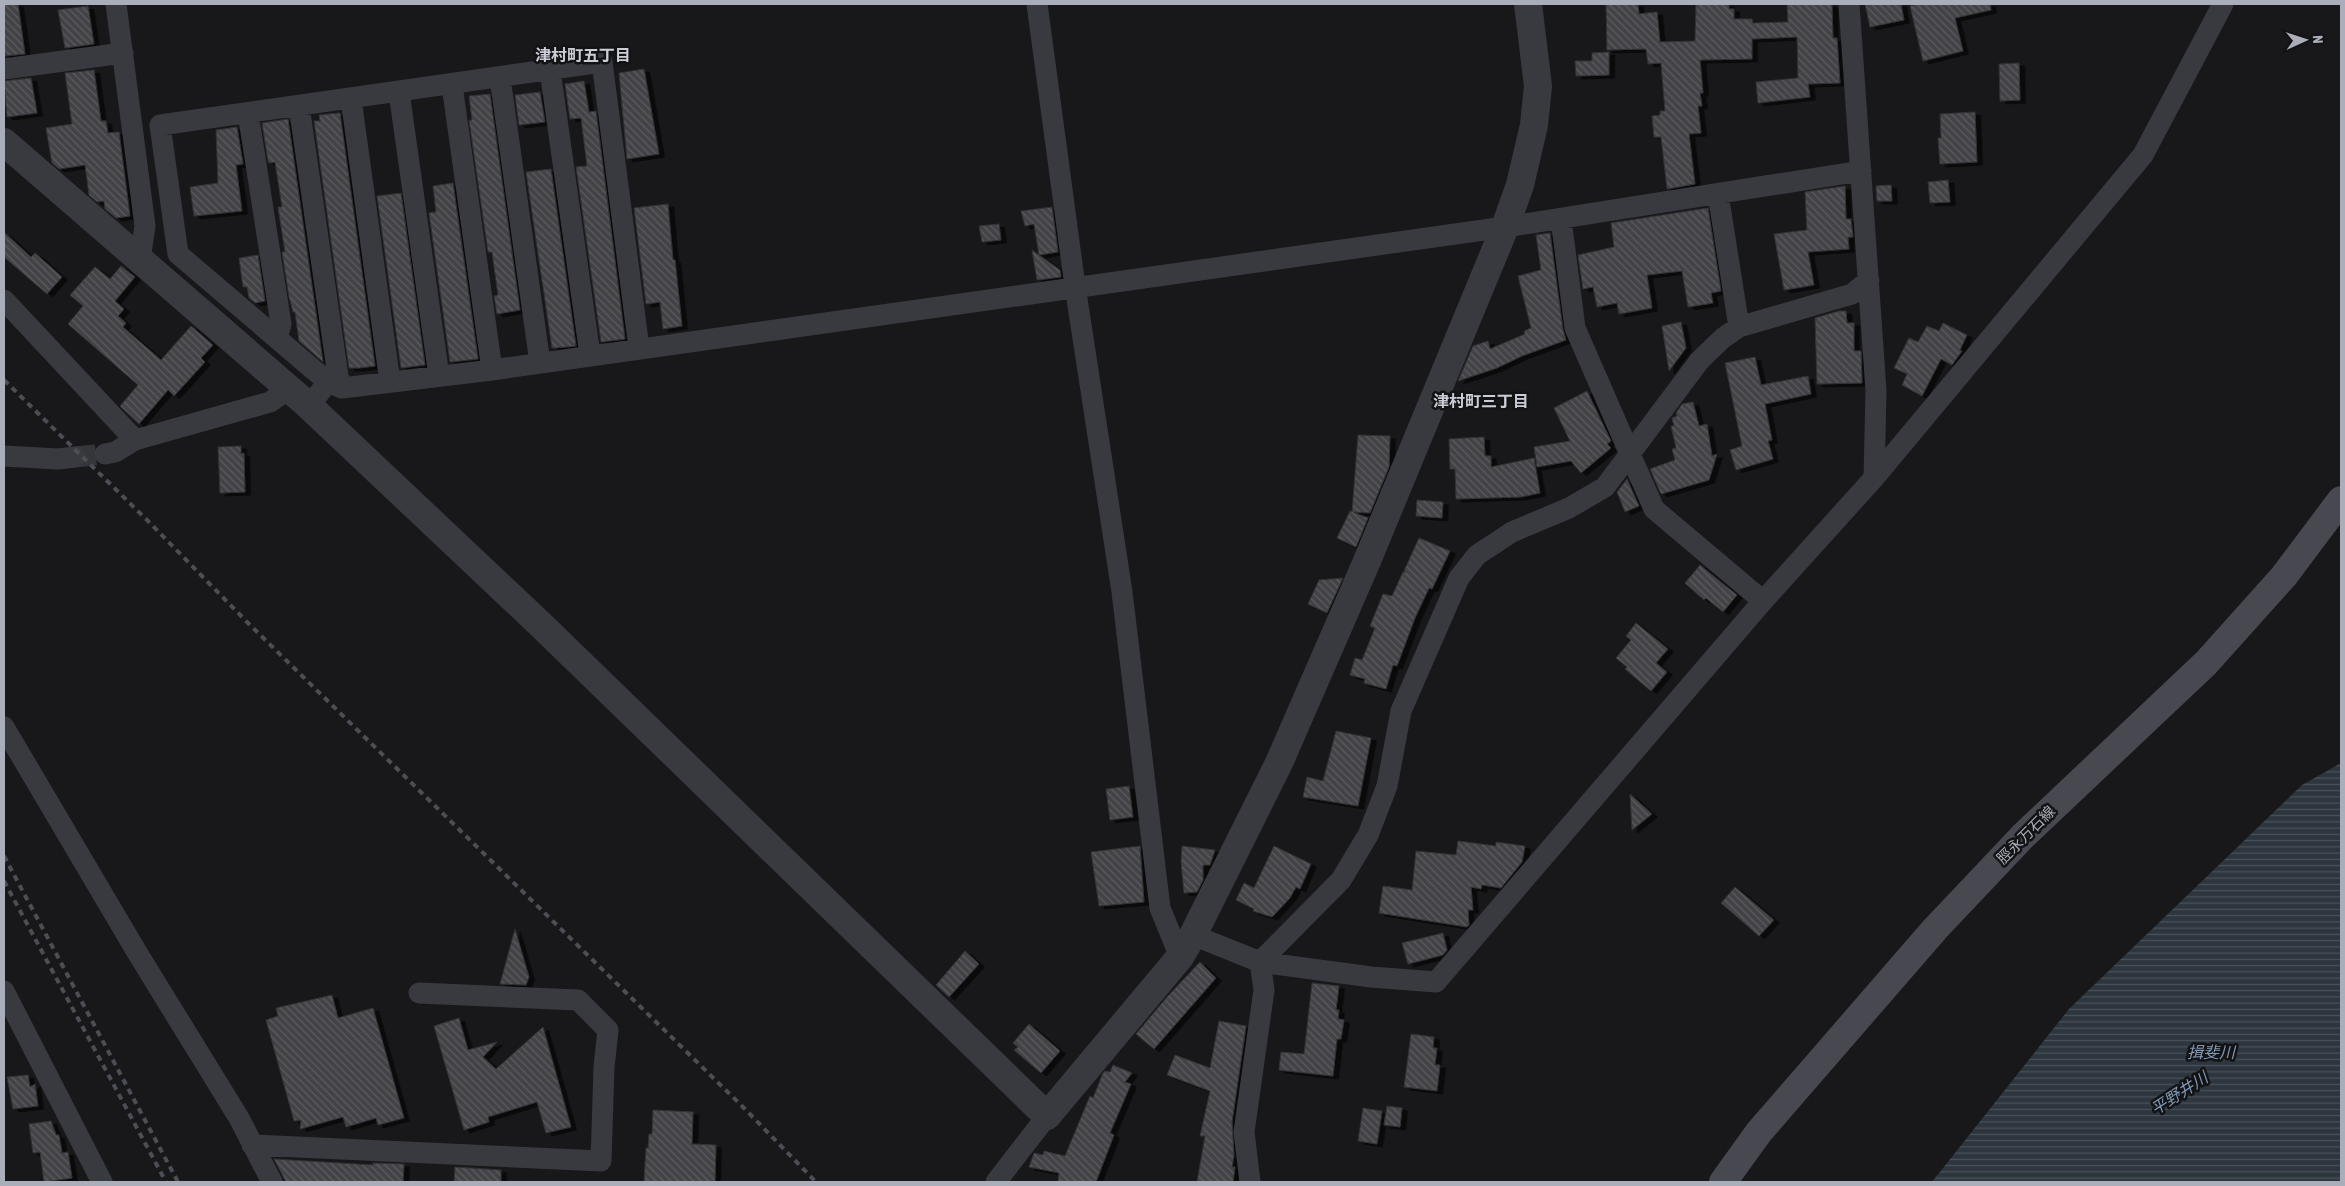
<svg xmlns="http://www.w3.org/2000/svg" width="2345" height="1186" viewBox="0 0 2345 1186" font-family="'Asap Condensed','Noto Sans JP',sans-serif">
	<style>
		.water { fill: url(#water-rules) }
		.building { fill: url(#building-back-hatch); stroke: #323236; filter: url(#shadow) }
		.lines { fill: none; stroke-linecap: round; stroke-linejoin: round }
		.minor-tunnel { stroke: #35363a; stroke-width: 21; stroke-dasharray: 21 11; stroke-linecap: butt }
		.minor { stroke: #393a40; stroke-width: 21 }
		.tertiary { stroke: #393a40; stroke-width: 28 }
		.secondary { stroke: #474850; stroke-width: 28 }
		.rail { stroke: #4c4e55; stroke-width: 4; stroke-dasharray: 6 5; stroke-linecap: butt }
		.labels { text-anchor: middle; stroke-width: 5; stroke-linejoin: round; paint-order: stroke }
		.street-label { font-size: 15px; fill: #aaaeba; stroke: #131315 }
		.neighbourhood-label { font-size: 16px; font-weight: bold; fill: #cbcdd6; stroke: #131315 }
		.water-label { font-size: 16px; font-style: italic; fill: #819ab6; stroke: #131315 }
	</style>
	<defs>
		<pattern id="water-rules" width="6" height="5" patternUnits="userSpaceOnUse" patternTransform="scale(1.25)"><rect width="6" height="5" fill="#2d363f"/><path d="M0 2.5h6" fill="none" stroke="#495159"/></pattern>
		<pattern id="building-back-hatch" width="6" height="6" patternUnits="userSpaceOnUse" patternTransform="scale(1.25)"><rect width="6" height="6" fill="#424347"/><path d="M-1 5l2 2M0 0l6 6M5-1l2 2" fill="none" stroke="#5b5c5f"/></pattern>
		<filter id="shadow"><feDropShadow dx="5.5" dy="3" stdDeviation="0" flood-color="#0009"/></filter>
	</defs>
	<rect width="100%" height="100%" fill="#18181a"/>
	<path class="water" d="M2341,763V1182H1932L2069,1009L2302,785Z"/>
	<path class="building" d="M4,4H18L25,54L4,56Z
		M1606,4H1638L1639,14L1657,12L1660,42L1695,41L1696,4H1729V9H1734V19H1752L1753,23L1788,22L1787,4H1829L1832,5L1833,38H1837L1840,83L1808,84L1810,97L1758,103L1756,82L1798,78L1797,37L1752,39V59L1700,60L1703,93H1700L1702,106H1698L1701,133L1689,134L1695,184L1667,189L1661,137H1654L1652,116L1660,115V111H1665L1661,63L1648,64L1646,49L1607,50Z
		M1865,4H1901L1904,20L1870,27Z
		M1919,4H1990L1991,10L1955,18L1963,51L1923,61L1910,6Z
		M88,6L94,44L65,48L58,10Z
		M1609,52V75L1576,76L1575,61H1592V53Z
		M2019,63L2020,100L2000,101L1999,64Z
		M644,69L659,154L627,159L619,73Z
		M94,70L101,121H106L108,133L119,132L130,216L116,218L105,209L104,201L97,202L89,195L85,165L59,169L52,163L46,128L72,124L65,73Z
		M31,78L37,113L7,117L4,81Z
		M584,81L589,112L596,111L625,339L601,342L576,167L587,166L581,118L570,119L565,84Z
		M540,92L545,122L519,125L515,95Z
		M490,94L520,310L497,314L494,296L498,295L492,252H488L469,120H472L469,96Z
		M1975,112L1977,162L1940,164L1938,138H1941L1940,114Z
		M340,113L375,366L359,368H349L314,121H320L319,115Z
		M288,119L323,362L299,341L295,312H293L289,297L282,252H285L278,207H282L275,162L269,163L268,161L262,123Z
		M237,127L243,164L236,165L242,211L194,216L190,187L218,183L216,130Z
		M551,169L576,346L555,348H552L526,172Z
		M1948,180L1950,202L1930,203L1928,182Z
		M453,183L478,359L450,362L429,213L436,212L433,186Z
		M1891,185L1892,201H1877L1876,186Z
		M1845,186L1846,219H1851L1853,237H1848L1849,249L1808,252L1814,285L1784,290L1774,234L1807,230L1805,192Z
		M401,193L425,365L401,368L377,196Z
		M668,204L673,260H675L682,326L663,329L660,302L646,304L634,208Z
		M1052,207L1058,252L1039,255L1060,270L1061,277L1037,280L1032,250L1039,255L1034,224L1025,226L1021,211Z
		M1708,208L1721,291L1711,293L1713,303L1688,307L1682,271L1647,275L1652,308L1619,314L1617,303L1597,307L1593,287L1583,289L1578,255L1614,247L1611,223Z
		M999,224L1001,240L982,242L979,226Z
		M4,232L31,257L35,253L62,277L47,294L4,257Z
		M1550,233L1563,330L1566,340L1522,356L1497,368L1458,381L1473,346L1488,341L1490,349L1525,334L1524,331L1531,328L1518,276L1541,270L1536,235Z
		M258,255L265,301L255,303L249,298L247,287H243L239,258Z
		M121,266L135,277L115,301L124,309L118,316L126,323L123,327L161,360L191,326L213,345L201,358L205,362L174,396L168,390L139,424L120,406L138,385L68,324L83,306L70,295L95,267L110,279Z
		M1839,311H1846L1847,323H1854V351H1861L1862,383L1817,384L1815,318Z
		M1681,322L1686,348L1669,371L1662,326Z
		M1943,323L1967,335L1960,350L1962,351L1952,365L1941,359L1922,396L1902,385L1907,374L1894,368L1909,338L1918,342L1927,326L1939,331Z
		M1755,357L1761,385L1808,376L1811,394L1765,404L1772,440L1768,441L1773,459L1736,470L1730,450L1742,446L1725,363Z
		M1587,391L1611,441L1607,444L1611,448L1581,473L1571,461L1537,467L1534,447L1570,441L1554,408Z
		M1693,402L1699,426L1707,424L1712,456L1717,454L1709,480L1661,494L1650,469L1675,460L1672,449L1676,448L1671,426H1674L1672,418L1677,416L1676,413L1682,404Z
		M1358,435L1390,436L1389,467L1370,513L1353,512L1368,518L1356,547L1337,538L1350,511L1352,512Z
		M1484,437L1485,456H1491V467L1534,458L1540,493L1521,497L1456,499L1455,469H1450L1449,439Z
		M241,446V454L244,453L245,492L220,493L218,447Z
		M1627,479L1639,506L1625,512L1617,492Z
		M1417,500L1443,502L1442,518L1416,516Z
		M1419,538L1450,551L1432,589L1429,588L1415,618L1397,666L1393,665L1386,689L1364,683L1365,679L1350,675L1355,658L1362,660L1375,628L1370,626L1383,594L1392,596L1403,572H1406L1404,571Z
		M1700,565L1737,595L1723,612L1706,598L1704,600L1685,583Z
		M1343,578L1327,613L1308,604L1319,580Z
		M1636,623L1668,649L1656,663L1667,672L1651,691L1625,669L1627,667L1616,658L1631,640L1626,636Z
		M1336,731L1371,738L1358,806L1303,797L1307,777L1323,781Z
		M1129,786L1133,817L1110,820L1106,789Z
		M1630,794L1652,814L1632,830Z
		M1458,841L1496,846V842L1525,846L1522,862L1501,888L1482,885L1481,889L1471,887L1473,910H1468L1469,925L1467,927L1379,913L1383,886L1412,890L1416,851L1456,855Z
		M1140,846L1144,902L1099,906L1091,852Z
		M1182,846L1215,850L1210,865H1203V880L1197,892L1184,893L1181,862Z
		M1274,846L1311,864L1300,889L1296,887L1290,898L1272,917L1253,911L1254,909L1236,900L1244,883L1254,888Z
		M1735,887L1774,920L1759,936L1721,903Z
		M515,929L529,977L526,985L500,984Z
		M1443,933L1447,950L1443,955L1408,964L1402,943Z
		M965,951L979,964L949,997L936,985Z
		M1200,962L1216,978L1154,1049L1136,1034L1167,997Z
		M1312,983L1339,986L1336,1010H1339L1338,1019L1344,1020L1341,1039H1337L1333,1076L1279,1070L1281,1052L1304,1054Z
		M332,995L338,1018L373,1008L404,1118L378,1125L376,1118L346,1127L343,1117L300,1129L301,1120L294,1121L266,1020L278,1016L276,1008Z
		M459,1018L468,1050L497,1042L483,1057L496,1069L543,1027L571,1127L546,1133L537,1102L488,1117L489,1122L464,1130L434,1026Z
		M1219,1021L1246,1026L1232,1122L1234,1156L1232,1167H1235L1233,1182H1197L1205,1136H1200L1210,1091L1167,1075L1175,1055L1210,1068Z
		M1029,1024L1060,1051L1041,1073L1014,1050L1018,1047L1013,1043Z
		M1411,1034L1434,1037L1433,1048H1437L1435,1065H1440L1437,1091L1404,1087Z
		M1113,1065L1132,1073L1125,1082L1131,1084L1110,1133L1114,1135L1096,1182H1058L1059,1173L1029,1167L1034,1153L1043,1155L1044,1151L1065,1156L1090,1096L1093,1098L1103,1073L1105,1071L1110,1072Z
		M28,1075L30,1087L35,1084L38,1106L13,1109L7,1077Z
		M1387,1106L1402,1108L1400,1127L1384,1125Z
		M1363,1108L1382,1111L1377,1144L1358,1141Z
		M653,1110L693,1112L692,1144L716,1145L715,1182H644L646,1148H648L649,1134H652Z
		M51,1121L56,1135H59L62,1153L68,1152L72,1178L44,1182L40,1152L33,1153L29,1124Z
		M274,1159L373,1165V1163L404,1164L403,1182H286Z
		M455,1167L501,1170V1182H454Z"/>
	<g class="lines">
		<path class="minor-tunnel" d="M75,457L105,454"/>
		<path class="minor" d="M116,4L145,226L140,260
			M1037,4L1075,286L1122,592L1160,908L1180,957
			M1849,4L1876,391L1874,478
			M4,69L123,53
			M550,70L590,355
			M500,78L540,363
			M452,85L492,370
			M399,92L439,376
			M351,99L390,382
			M299,106L338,376L342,388
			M248,113L281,324L277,338
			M1718,194L1739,327
			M1561,219L1575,328L1654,509L1763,601
			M4,300L135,440L270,402L289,389
			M328,382L178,254L160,125L602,62L639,348
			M309,406L328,382L342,388L492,370L1505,227L1861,171
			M105,454L115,452L135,440
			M4,456L58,459L75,457
			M4,727L138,954L239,1118L272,1182
			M1193,935L1260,962L1371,977L1436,982L1763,601L1874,478L2143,155L2223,4
			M4,991L102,1182
			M252,1145L601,1161L604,1067L608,1030L578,1000L419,993
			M996,1182L1047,1116
			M1250,1182L1244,1132L1264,990L1260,962L1341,880L1368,835L1387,786L1401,711L1459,578L1477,555L1512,532L1569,508L1605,487L1700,360L1723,338L1739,327L1852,294L1869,280"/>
		<path class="tertiary" d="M4,142L309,406L541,625L1047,1116L1180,957L1193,935L1279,763L1367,561L1505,227L1520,185L1534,125L1538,86L1528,4"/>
		<path class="secondary" d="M1723,1182L1759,1132L1935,929L2023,836L2206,663L2284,576L2341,500"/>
		<path class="rail" d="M4,380L147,520L249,624L743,1107L816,1182
			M4,856L178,1182
			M4,881L166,1182"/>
	</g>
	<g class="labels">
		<g class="street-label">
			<text transform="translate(2026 835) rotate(-45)" y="5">脛永万石線</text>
		</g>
		<g class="neighbourhood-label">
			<text x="583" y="61">津村町五丁目</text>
			<text x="1481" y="407">津村町三丁目</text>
		</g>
		<g class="water-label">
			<text x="2211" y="1058">揖斐川</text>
			<text transform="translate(2179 1093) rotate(-33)" y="6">平野井川</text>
		</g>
	</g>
	<rect width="2345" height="1186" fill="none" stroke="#aaaeba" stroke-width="10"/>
	<g transform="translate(2305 40) rotate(87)" stroke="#131315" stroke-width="4" paint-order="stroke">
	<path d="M0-4L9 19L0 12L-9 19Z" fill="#aaaeba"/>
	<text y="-8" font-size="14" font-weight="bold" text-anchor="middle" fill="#aaaeba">N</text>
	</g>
</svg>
